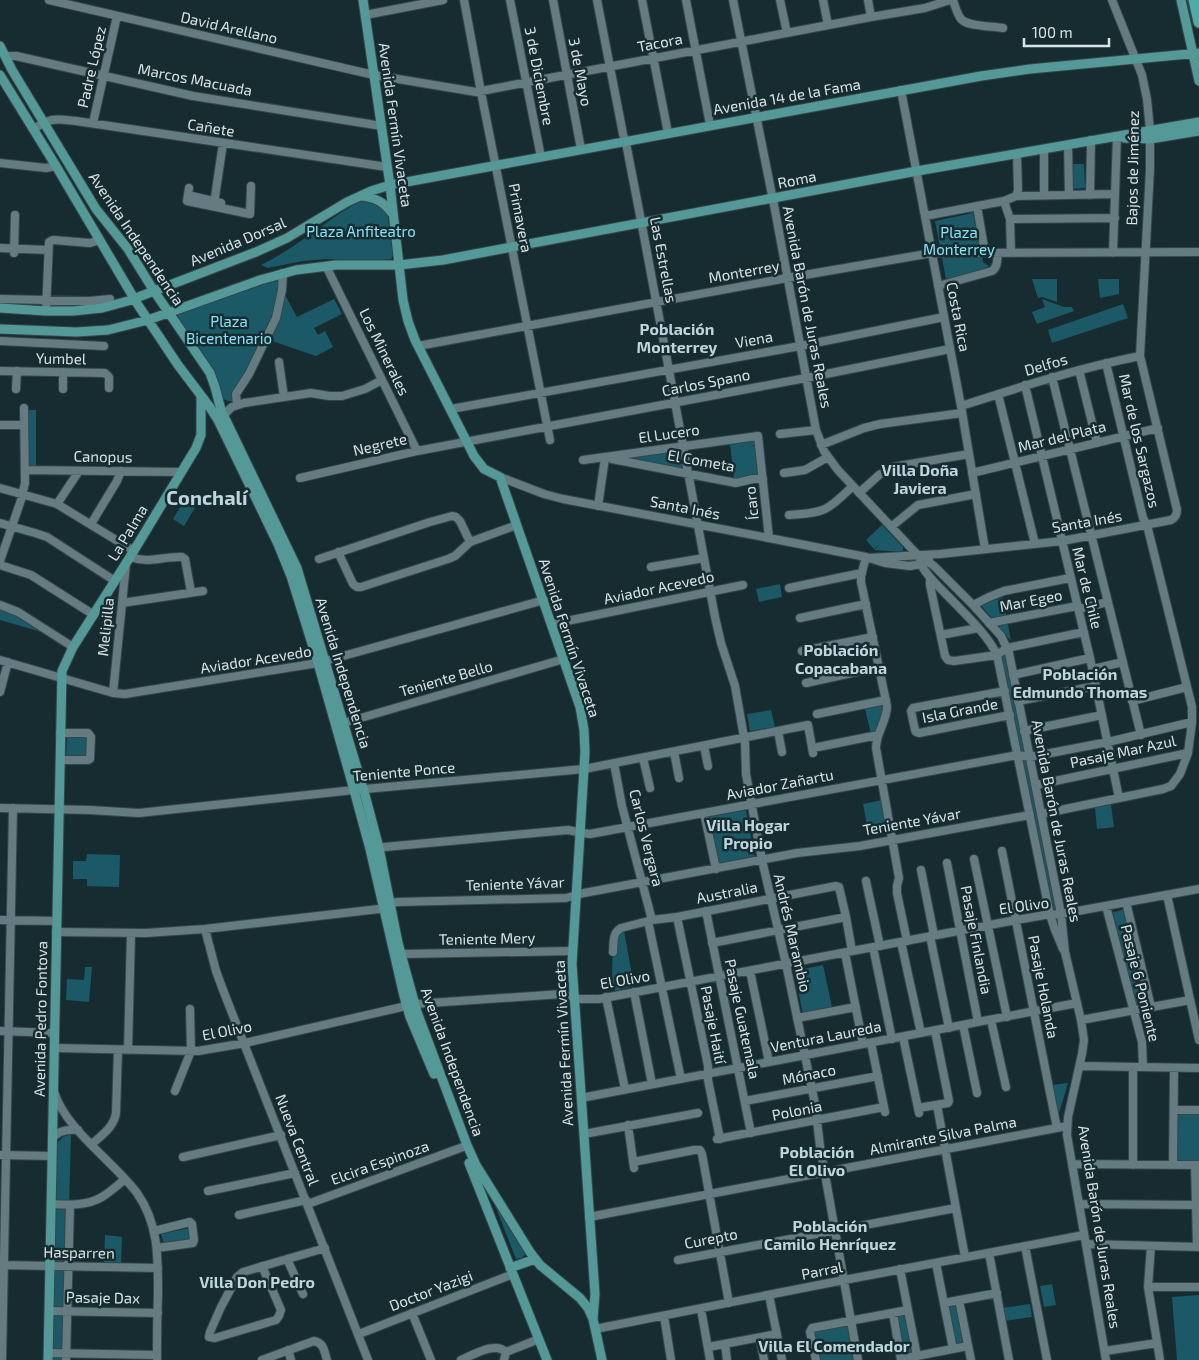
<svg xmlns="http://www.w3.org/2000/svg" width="1199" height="1360" viewBox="0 0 1199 1360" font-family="'Exo 2',sans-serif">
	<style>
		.green { fill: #1b5966 }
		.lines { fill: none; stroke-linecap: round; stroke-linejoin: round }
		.minor-casing { stroke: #35464a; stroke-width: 10 }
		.major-casing { stroke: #35464a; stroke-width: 11 }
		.highway-casing { stroke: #35464a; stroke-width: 14 }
		.minor { stroke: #647b81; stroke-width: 8 }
		.major { stroke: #549998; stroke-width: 9 }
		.highway { stroke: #4aada7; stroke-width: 11 }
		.labels { text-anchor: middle; stroke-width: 5; stroke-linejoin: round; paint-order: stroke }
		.street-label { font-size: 15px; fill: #d7e3e6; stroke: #172c31 }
		.park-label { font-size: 15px; fill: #89e2f7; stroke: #172c31 }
		.neighbourhood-label { font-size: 16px; font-weight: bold; fill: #bdd6dd; stroke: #172c31 }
		.district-label { font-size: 20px; font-weight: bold; fill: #bdd6dd; stroke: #172c31 }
	</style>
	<rect width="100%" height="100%" fill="#172c31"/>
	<path class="green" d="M1070,164H1084L1085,188L1070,189Z
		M364,199L374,200L387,211L393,255L391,259L371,261L326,259L303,261L268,268L261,265C298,247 328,218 364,199Z
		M973,213L983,262L989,266L983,269L946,279L935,221Z
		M279,277V295L275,315L234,401C229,402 224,400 221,397L215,372L179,323L177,314Z
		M1032,279H1057V302L1042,297L1038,298Z
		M1098,279H1119V294L1100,298Z
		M284,293L297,317L334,299L342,314L314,328L318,335L325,331L333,347L316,356L269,340Z
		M1042,299L1064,307H1072L1074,311L1037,324L1032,312L1045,307Z
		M1123,304L1128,318L1052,343L1048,330Z
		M26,410H36V468H27Z
		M757,441L761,476L734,479L730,444Z
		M679,447L684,470L624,456Z
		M185,499L196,506L184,526L173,519Z
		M882,525L903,547V552L874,550L880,544L874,549L866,540Z
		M780,584L782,597L759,602L756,589Z
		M1003,598L1011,641L980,604Z
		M0,608L11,612L45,633L0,620Z
		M1004,653L1058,911H1053L1000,654Z
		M884,705L885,709L875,732L871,734L865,709Z
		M771,710L775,727L750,731L747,714Z
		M67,736L88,737L87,758L66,757Z
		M882,800L888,826L868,830L863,804Z
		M1111,805L1114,827L1097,829L1095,807Z
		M746,810L755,858L716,865L707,817Z
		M87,854L120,855L119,887L87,886V879H73V861H86Z
		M1126,909L1147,1004L1136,1007L1113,912Z
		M624,931L634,986L615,991L612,976L613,944L618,932Z
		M823,965L832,1007L803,1014L794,971Z
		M85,967H92L89,1002L66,1000L67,979L84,980Z
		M1068,1083L1057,1120L1052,1085Z
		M1176,1112L1199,1113V1163L1175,1162Z
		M71,1134L65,1360H50L56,1144L63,1137Z
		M491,1195L526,1254L521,1258L516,1259Z
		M190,1228L192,1241L164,1244L161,1234Z
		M105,1235L122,1237L121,1263L104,1264Z
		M1052,1284L1056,1305L1044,1307L1040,1286Z
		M1199,1295V1360H1177L1172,1297Z
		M958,1302L965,1344L953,1346L946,1304Z
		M1030,1304L1032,1317L1005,1321L1003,1308Z
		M909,1314L916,1353L901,1355L894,1316Z
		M848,1322L856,1360H819L813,1331Z"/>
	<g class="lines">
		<g class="minor-casing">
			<path id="minor" d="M49,0L374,75L476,92L871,17L925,8L950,0
				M464,0L481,92L550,440
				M510,0L541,157
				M553,0L581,149
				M597,0L623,134L627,148L643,231L715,617L721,643L735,686L745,743L746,774L762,860L786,964L815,1104L820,1146L858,1360
				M642,0L668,133
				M686,0L710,125
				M733,0L774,205L816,430L824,451L837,469L911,548L918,555L934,566L973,605L1001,636L1009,653L1061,914L1065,952L1081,1020L1084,1040L1082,1054L1068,1117L1067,1135L1106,1360
				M780,0L787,33
				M823,0L828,25
				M868,0L871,17
				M953,0C955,6 957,14 961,19C968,27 992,26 1003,28
				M365,15L443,0
				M5,56H16L193,96L382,126
				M901,90L961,406L985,549
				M93,123L117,16
				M34,129C51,117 56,119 76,121L387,167
				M1068,145L1069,195
				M1044,149V195
				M0,163L46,168L56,166
				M189,188L187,201L250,214L251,186
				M188,195L221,203
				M1090,195L1091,140
				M1016,196L1115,194
				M1004,201L1010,219L1011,253
				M214,204L223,143
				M977,206L985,253
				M925,216L1004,201L1016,196L1018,190L1017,154
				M1010,219L1115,218
				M0,248L48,250
				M14,253L15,215
				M1113,253L1117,136
				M326,266L417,451
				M938,286L992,271C998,267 997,260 998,253
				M0,299L89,301L110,299
				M46,311L49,242L53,240L90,243L100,240
				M0,341L104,346
				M418,346L787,278L932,253L1199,252
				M279,362L284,397
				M1079,370L1097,443
				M0,371L105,373L109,377V388
				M1052,377L1141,735
				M1025,385L1090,658L1119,798
				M16,389L17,371
				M63,389V372
				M998,394L1035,544
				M237,405L236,394L249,374L276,318L282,290L283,273
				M961,406C1020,387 1079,368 1140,356
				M451,409L800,346L944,317
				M219,419L232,407L244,403L311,393L329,396H342L365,389L382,380
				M0,425H24
				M780,434L816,430
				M821,445L864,428L880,424L962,413
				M612,459L736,483L753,479H763
				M583,460L758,436L769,538
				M25,470L181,472
				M784,473L805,470L828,457
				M972,473L1158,428
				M500,477L544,494L563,499L769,538L866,557L885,563L910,566L921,564L929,560
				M300,478L417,451L806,378L950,349
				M0,488L57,504L134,551
				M859,493L879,475L893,467L969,454
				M57,504L79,471
				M598,506L605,458
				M789,515C801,514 814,514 825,509C835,504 844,494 853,486
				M0,523L35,533L47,537L115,581
				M91,524L117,481L121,471
				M891,527L918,505L976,494
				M338,552L353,584L357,587H361L448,559L455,556L470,542L517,525
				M130,557C151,564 162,556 182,557L185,559L191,592
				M866,557L861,576V582L887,706C887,721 876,733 876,748L899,878L897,886V893L907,941
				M868,558L940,554L1062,541L1171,520C1175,518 1177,515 1177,510L1140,356L1150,169V130L1147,99L1142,75L1112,0
				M319,559L430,522L452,516L456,517L460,521L470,542
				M0,561L21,500L25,483L24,408
				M920,562C924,572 933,581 941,589C958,607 988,634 997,655L1050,915L1055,930L1063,949
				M0,565L31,575L94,615
				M651,567L704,558
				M930,578V585L945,656L948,660L954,661L997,655L1007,648L1084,632
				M789,588L862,573
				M122,603L203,591
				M0,605L18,612L73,647
				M973,605L989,597L1004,591L1070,578
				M1078,609L1108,602
				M800,618L866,604
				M989,623L1077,606
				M552,624L743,585
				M941,635L978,628
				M802,651L873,637
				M0,660L113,693L125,694L318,663L544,600
				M1093,669L1123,662
				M1013,675L1090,658
				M806,683L879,667
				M1005,691L913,708L911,711L915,730L916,732L919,733L1010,715
				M0,692L8,662
				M113,693L126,564
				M1018,701L1096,686
				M1132,701L1187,687
				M817,714L886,700
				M340,724L564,659
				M778,731L782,752
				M1024,731L1102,715
				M704,746L708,766
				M818,747L878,735
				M674,752L679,778
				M643,758L650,788
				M60,760H88L90,759L91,737L88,733H60
				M614,763L622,806L652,920
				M1036,785L1188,753
				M0,808L89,810L139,813L354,790L584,769L808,725L813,753
				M704,813L716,869
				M1041,814L1163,789L1171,786L1180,774L1188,753L1192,722V707L1147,525L1143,518L1106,363
				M374,848L568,830L582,833L590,834L1018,755L1030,757L1108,742L1192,722
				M1002,851L1057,1128
				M974,859L1007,1017
				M947,863L978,1022
				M921,870L934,935
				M866,881L880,946
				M1167,895L1199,1040
				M1126,902L1151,1007
				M1106,906L1142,1042L1143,1067
				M706,911L751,1133
				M677,917L708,1066V1080L720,1139
				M0,920L56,921
				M648,921L681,1079
				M205,929L216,971L223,990L368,1360
				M56,932L146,933L205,929L379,909L391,903L398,902L566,898L584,893L797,853L860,846L1030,815
				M930,936L949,1028
				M901,942L921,1033
				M712,943L846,917
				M873,947L892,1039
				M613,952C614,943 612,933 621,928L652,920L677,917L836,886L839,887L846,917L852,951
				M845,953L863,1044
				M402,954L572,951
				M750,971L769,1062
				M634,992L652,1084
				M606,997L625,1089
				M797,1018L856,1007
				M991,1020L1006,1087
				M1081,1020L1190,1000
				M963,1025L977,1093
				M0,1031L54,1033
				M903,1037L919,1113
				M871,1043L885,1112
				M54,1048L198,1051L245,1043L415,1004L562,994L578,999H599L1016,920L1045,915L1061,914L1199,889
				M128,1050L131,933
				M1080,1066L1199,1068
				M1133,1067V1165
				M54,1091C64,1128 114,1162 137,1193C159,1224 158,1259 158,1295C157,1317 157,1338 157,1360
				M175,1091L191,1051L190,1009
				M581,1098L1077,1003
				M745,1101L878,1076
				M937,1105L965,1257
				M918,1108L948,1103L949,1101L935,1031
				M1174,1110H1199
				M628,1125L634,1168
				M584,1134L698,1113
				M52,1139C58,1130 68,1129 78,1130
				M717,1139L884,1107
				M92,1144C102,1135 114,1127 116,1113L118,1050
				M0,1155L52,1156
				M183,1157L281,1135
				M633,1162L694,1150H700L702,1154L729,1303
				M1072,1164L1199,1165
				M1173,1165L1174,1068
				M1195,1165L1197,1247
				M208,1191L295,1173
				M51,1204C68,1205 87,1206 102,1197C110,1192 118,1185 125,1179
				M308,1204L463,1147
				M1079,1204L1196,1205
				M239,1215L306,1200
				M589,1217L1067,1126
				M154,1231L190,1222L192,1224L194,1240L193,1243L157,1248
				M1086,1244L1199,1247
				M1025,1246L1047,1360
				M1151,1246L1148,1287L1160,1360
				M989,1253L1009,1360
				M287,1259L303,1294
				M678,1260L956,1208
				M936,1263L953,1349
				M0,1265L158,1268
				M262,1266L281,1310L279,1316L276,1320L215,1338L209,1337L210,1332L221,1307L237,1277L243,1272L325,1248
				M900,1269L917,1356
				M1148,1287H1199
				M769,1295L782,1360
				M959,1300L971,1360
				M944,1303L997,1293
				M701,1309L710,1360
				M49,1311L158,1313
				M412,1313L431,1360
				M893,1313L901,1360
				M664,1316L671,1360
				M595,1329L844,1280L1084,1235
				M359,1334L513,1274
				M760,1338L764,1360
				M725,1344L727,1360
				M708,1347L777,1334
				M288,1350L291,1360
				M1105,1351L1157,1343
				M506,1352L539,1339
				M48,1353L157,1355
				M901,1359L968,1346
				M2,1360L13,808
				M66,1360L70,1205
				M262,1360L314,1341C324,1343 324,1351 327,1360
				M461,1360C473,1355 495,1341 506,1352L504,1360
				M816,1360L810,1332L812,1328L908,1310"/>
		</g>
		<g class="major-casing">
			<path id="major" d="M363,0L390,185L403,300L408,321L415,340L474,456L484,469L500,477L580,707L584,730L585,752L572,964L595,1294L593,1319
				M1181,0L1199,81
				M0,46L12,70L96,209L128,249L154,291L210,373L215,387L221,410L297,568L365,795L379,848L398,943L417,1012L467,1145L476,1165L530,1252L540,1265L580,1298L588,1308L593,1319L602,1360
				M0,75L56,166L138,305L178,365L209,406L218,420L278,544L291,576L318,663L354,790L370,849L404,996L410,1017L434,1074
				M1124,138L1150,139L1199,131
				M361,196C375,197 384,202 392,213
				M0,308L46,311H73L102,308L128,301L256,252L287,238L347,202L371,191L390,185L981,76L1030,69L1199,53
				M0,329L76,332L108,330L148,320L260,280L296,270L336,265H399L443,260L917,171L1199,122
				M469,1163L547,1360
				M510,1268L535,1259
				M48,1360L62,671L73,647L130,557L196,448L201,435V396"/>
		</g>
		<g class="highway-casing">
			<path id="highway" d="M1194,0L1199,22"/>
		</g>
		<use href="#minor" class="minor"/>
		<use href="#major" class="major"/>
		<use href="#highway" class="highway"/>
	</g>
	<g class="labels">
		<g class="street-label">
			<text transform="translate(229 28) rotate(13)" y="5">David Arellano</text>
			<text transform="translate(660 43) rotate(-11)" y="5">Tacora</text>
			<text transform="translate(92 67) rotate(-77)" y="5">Padre López</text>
			<text transform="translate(580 72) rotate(79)" y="5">3 de Mayo</text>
			<text transform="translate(539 76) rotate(79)" y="5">3 de Diciembre</text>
			<text transform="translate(195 80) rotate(11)" y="5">Marcos Macuada</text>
			<text transform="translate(787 97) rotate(-10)" y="5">Avenida 14 de la Fama</text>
			<text transform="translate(395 125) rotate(82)" y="5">Avenida Fermín Vivaceta</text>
			<text transform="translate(211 128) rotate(9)" y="5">Cañete</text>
			<text transform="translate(1133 168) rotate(-89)" y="5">Bajos de Jiménez</text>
			<text transform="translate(797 180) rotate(-11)" y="5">Roma</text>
			<text transform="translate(520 218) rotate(79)" y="5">Primavera</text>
			<text transform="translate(136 239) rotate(56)" y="5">Avenida Independencia</text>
			<text transform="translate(238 242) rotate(-23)" y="5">Avenida Dorsal</text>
			<text transform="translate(663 260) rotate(79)" y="5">Las Estrellas</text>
			<text transform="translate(744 272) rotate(-10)" y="5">Monterrey</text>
			<text transform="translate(807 307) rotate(79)" y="5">Avenida Barón de Juras Reales</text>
			<text transform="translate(958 317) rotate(79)" y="5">Costa Rica</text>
			<text transform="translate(754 340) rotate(-10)" y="5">Viena</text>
			<text transform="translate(384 352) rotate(64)" y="5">Los Minerales</text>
			<text transform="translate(61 359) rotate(1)" y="5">Yumbel</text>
			<text transform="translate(1046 365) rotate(-16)" y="5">Delfos</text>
			<text transform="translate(706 383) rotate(-11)" y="5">Carlos Spano</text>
			<text transform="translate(669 434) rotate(-8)" y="5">El Lucero</text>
			<text transform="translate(1062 437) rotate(-14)" y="5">Mar del Plata</text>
			<text transform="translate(1139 441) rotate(77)" y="5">Mar de los Sargazos</text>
			<text transform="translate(380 445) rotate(-13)" y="5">Negrete</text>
			<text transform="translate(103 457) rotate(1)" y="5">Canopus</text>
			<text transform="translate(701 461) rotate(10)" y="5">El Cometa</text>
			<text transform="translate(752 503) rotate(-96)" y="5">Ícaro</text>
			<text transform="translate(685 508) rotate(11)" y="5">Santa Inés</text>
			<text transform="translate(1087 522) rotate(-10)" y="5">Santa Inés</text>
			<text transform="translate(128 533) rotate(-59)" y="5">La Palma</text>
			<text transform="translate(659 588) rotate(-12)" y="5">Aviador Acevedo</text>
			<text transform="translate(1087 588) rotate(76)" y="5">Mar de Chile</text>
			<text transform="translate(1031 601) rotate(-11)" y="5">Mar Egeo</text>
			<text transform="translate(106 627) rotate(-84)" y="5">Melipilla</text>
			<text transform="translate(569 638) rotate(72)" y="5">Avenida Fermín Vivaceta</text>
			<text transform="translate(256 660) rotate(-9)" y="5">Aviador Acevedo</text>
			<text transform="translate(343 673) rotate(73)" y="5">Avenida Independencia</text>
			<text transform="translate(446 679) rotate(-16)" y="5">Teniente Bello</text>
			<text transform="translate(960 711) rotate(-11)" y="5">Isla Grande</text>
			<text transform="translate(1123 752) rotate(-12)" y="5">Pasaje Mar Azul</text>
			<text transform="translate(404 772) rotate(-5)" y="5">Teniente Ponce</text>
			<text transform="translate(780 785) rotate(-11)" y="5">Aviador Zañartu</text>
			<text transform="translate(1056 821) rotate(79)" y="5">Avenida Barón de Juras Reales</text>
			<text transform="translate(912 822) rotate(-10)" y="5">Teniente Yávar</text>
			<text transform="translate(646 838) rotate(76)" y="5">Carlos Vergara</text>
			<text transform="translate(515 884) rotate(-2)" y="5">Teniente Yávar</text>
			<text transform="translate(727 893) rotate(-11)" y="5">Australia</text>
			<text transform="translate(1024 906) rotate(-8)" y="5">El Olivo</text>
			<text transform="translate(792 933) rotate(77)" y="5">Andrés Marambio</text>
			<text transform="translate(487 939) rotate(-1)" y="5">Teniente Mery</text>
			<text transform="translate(976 940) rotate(79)" y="5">Pasaje Finlandia</text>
			<text transform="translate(625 980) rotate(-10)" y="5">El Olivo</text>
			<text transform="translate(1140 983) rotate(76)" y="5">Pasaje 6 Poniente</text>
			<text transform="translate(1043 987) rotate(79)" y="5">Pasaje Holanda</text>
			<text transform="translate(41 1019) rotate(-89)" y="5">Avenida Pedro Fontova</text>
			<text transform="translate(742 1019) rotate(78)" y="5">Pasaje Guatemala</text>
			<text transform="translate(713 1025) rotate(79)" y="5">Pasaje Haití</text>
			<text transform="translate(227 1031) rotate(-11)" y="5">El Olivo</text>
			<text transform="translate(826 1037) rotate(-11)" y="5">Ventura Laureda</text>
			<text transform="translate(564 1043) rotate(-93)" y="5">Avenida Fermín Vivaceta</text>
			<text transform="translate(452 1062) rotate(70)" y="5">Avenida Independencia</text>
			<text transform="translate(809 1075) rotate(-11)" y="5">Mónaco</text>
			<text transform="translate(797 1111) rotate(-11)" y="5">Polonia</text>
			<text transform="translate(943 1136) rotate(-11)" y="5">Almirante Silva Palma</text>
			<text transform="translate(297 1140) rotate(69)" y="5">Nueva Central</text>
			<text transform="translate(380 1163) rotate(-20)" y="5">Elcira Espinoza</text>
			<text transform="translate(1099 1227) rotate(81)" y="5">Avenida Barón de Juras Reales</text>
			<text transform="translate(711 1239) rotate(-11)" y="5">Curepto</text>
			<text transform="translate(79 1253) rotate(1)" y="5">Hasparren</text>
			<text transform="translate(822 1271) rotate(-11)" y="5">Parral</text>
			<text transform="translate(431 1291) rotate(-21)" y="5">Doctor Yazigi</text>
			<text transform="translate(103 1298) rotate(1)" y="5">Pasaje Dax</text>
		</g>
		<g class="park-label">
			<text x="361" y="237">Plaza Anfiteatro</text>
			<text x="959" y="238">Plaza<tspan x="959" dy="17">Monterrey</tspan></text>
			<text x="229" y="327">Plaza<tspan x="229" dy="17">Bicentenario</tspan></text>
		</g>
		<g class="neighbourhood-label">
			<text x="677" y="335">Población<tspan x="677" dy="18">Monterrey</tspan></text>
			<text x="920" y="476">Villa Doña<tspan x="920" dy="18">Javiera</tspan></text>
			<text x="841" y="656">Población<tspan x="841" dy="18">Copacabana</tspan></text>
			<text x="1080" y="680">Población<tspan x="1080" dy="18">Edmundo Thomas</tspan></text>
			<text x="748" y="831">Villa Hogar<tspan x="748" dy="18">Propio</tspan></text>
			<text x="817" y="1158">Población<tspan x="817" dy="18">El Olivo</tspan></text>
			<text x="830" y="1232">Población<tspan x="830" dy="18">Camilo Henríquez</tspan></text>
			<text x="257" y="1288">Villa Don Pedro</text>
			<text x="834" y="1352">Villa El Comendador</text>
		</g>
		<g class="district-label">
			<text x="207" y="505">Conchalí</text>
		</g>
	</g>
	<path d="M1024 38v8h85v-8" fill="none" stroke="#d7e3e6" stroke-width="2.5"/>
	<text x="1032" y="38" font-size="15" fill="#d7e3e6" stroke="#172c31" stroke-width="4" paint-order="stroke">100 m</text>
</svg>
